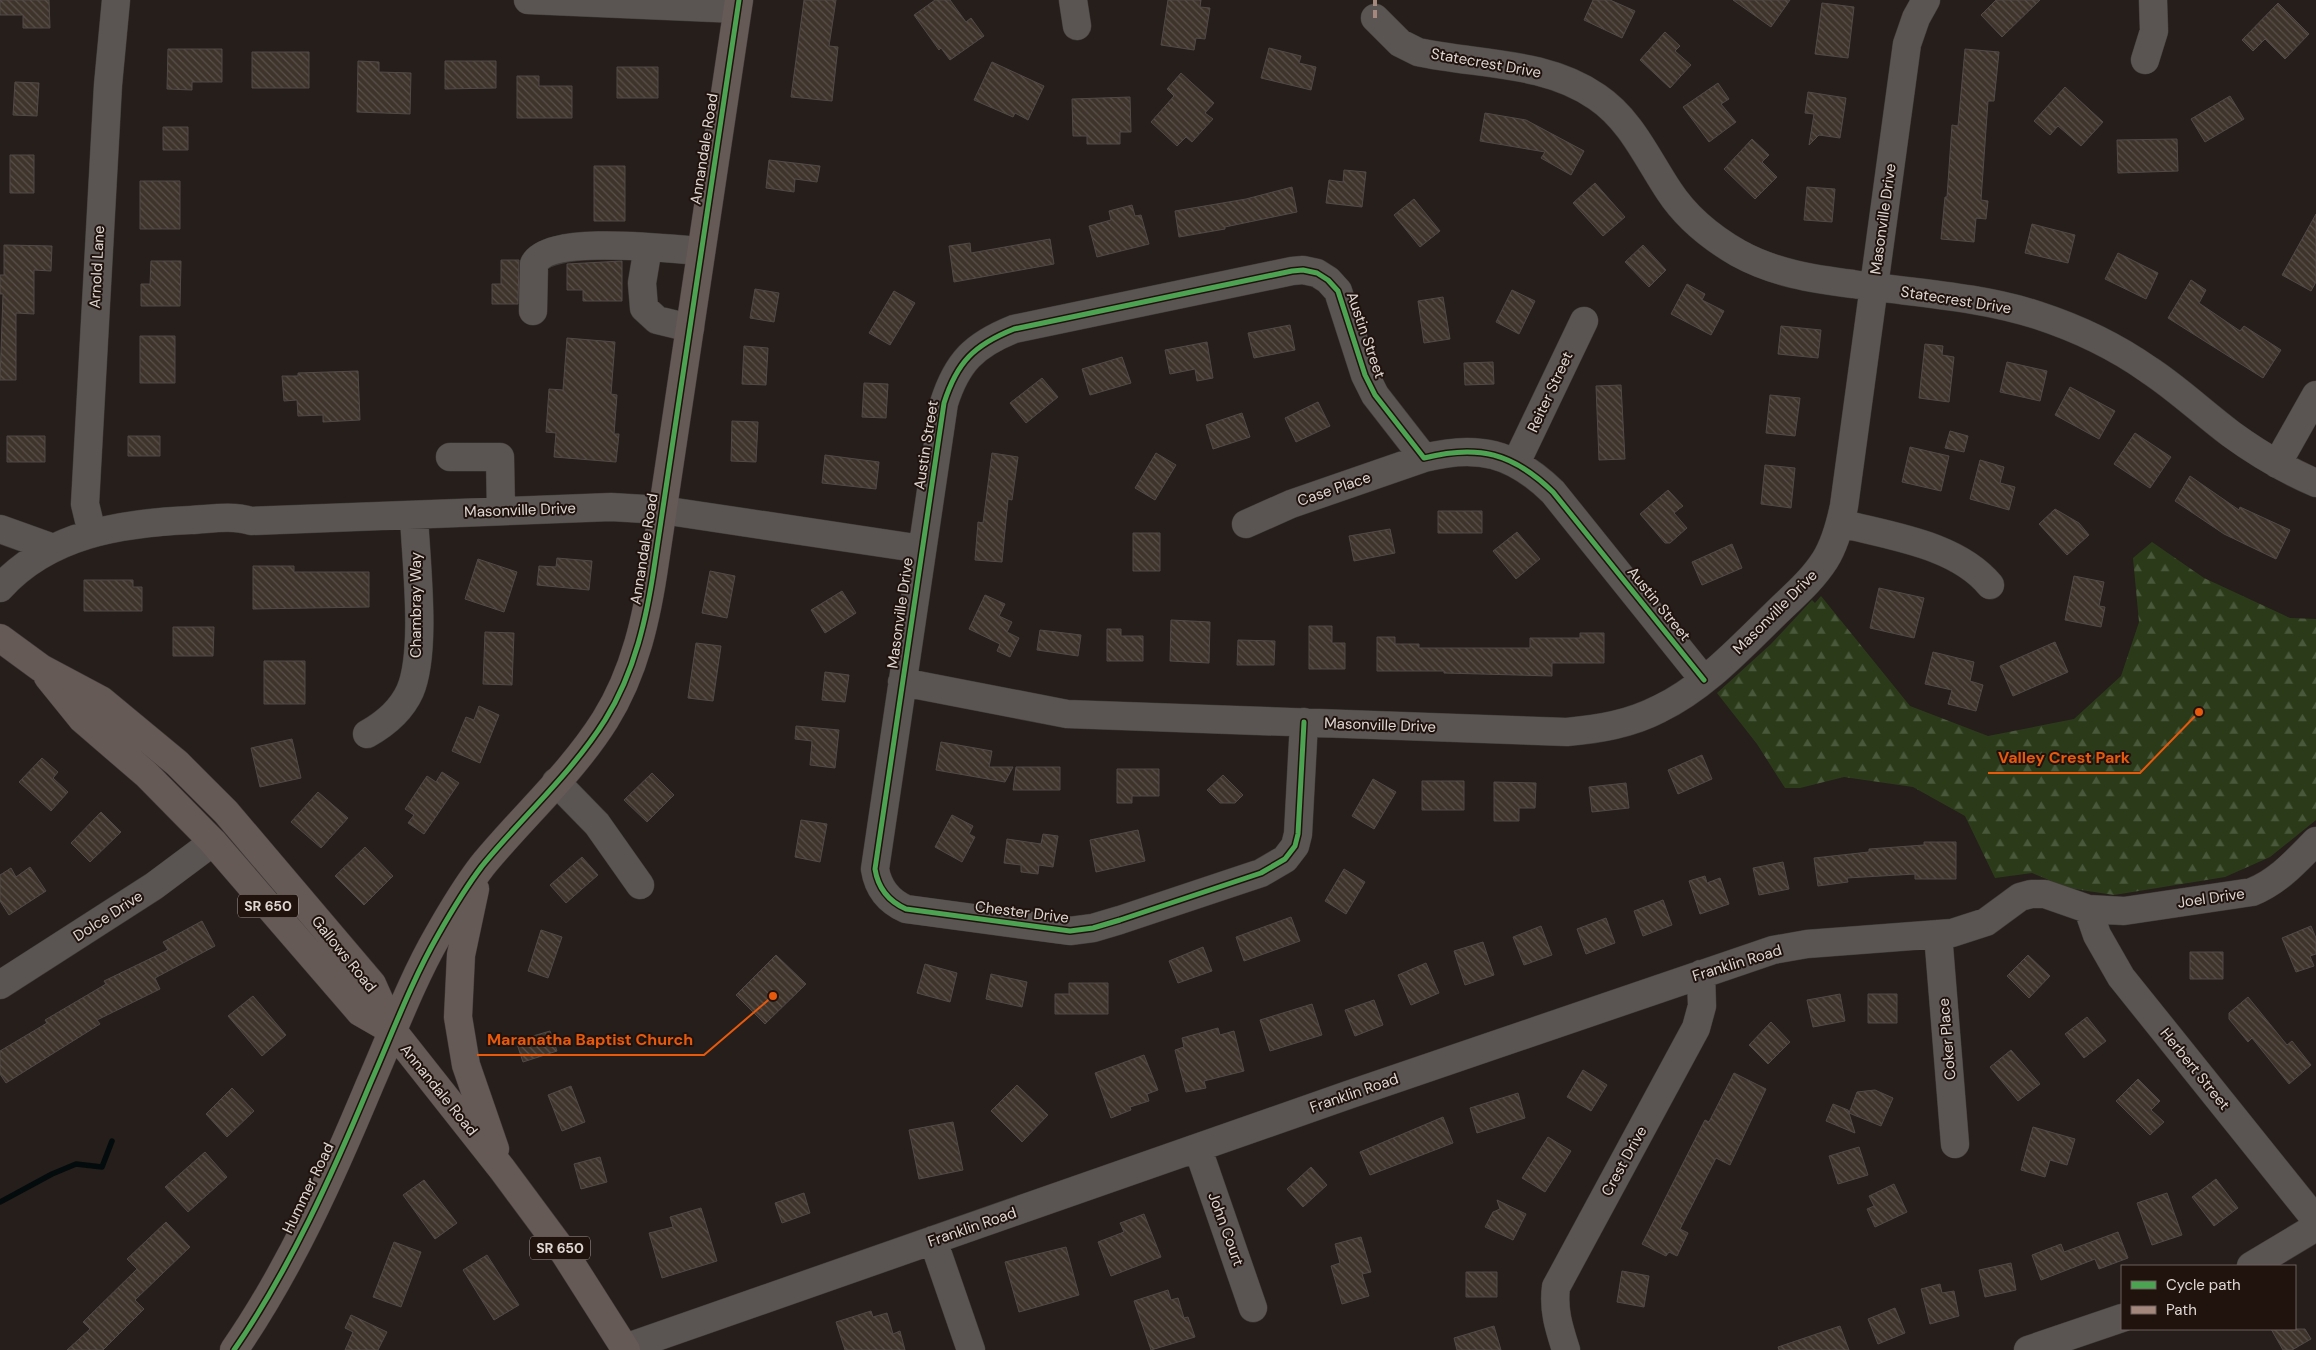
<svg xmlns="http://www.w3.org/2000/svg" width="2316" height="1350" viewBox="0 0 2316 1350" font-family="'DM Sans',sans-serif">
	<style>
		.forest { fill: url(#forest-firs) }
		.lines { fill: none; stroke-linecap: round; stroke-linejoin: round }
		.stream { stroke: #040b0c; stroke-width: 5.5 }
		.building { fill: url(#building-back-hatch); stroke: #504946 }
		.minor-casing { stroke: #403a38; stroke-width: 29 }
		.major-casing { stroke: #403a38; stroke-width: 29 }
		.minor { stroke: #5a5552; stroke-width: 28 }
		.major { stroke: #665a56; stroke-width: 28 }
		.quiet { stroke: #a5887d; stroke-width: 4; stroke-dasharray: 8 4; stroke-linecap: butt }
		.cycleway-casing { stroke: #20130e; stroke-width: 8 }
		.cycleway { stroke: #4ca352; stroke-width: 5 }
		.labels { text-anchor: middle; stroke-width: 4; stroke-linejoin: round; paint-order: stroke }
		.shield { fill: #20130e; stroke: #a69c98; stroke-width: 1 }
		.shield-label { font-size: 14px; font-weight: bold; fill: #e0d7d3 }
		.street-label { font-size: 15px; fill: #e0d7d3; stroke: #20130e }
		.leader { fill: none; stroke: #e8590c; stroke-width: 2 }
		.callout-dot { fill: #e8590c; stroke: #20130e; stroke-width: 2 }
		.callout-label { font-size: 16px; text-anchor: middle; font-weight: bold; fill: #e8590c; stroke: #20130e; stroke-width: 4; stroke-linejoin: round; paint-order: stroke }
	</style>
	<defs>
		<pattern id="forest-firs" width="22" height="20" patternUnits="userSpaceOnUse" patternTransform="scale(1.25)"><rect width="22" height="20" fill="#2b3b19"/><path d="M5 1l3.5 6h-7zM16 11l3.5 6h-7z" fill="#49573a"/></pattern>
		<pattern id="building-back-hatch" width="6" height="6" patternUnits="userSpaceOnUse" patternTransform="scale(1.25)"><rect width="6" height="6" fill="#3e342c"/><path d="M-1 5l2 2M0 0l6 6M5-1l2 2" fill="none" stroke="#5a514a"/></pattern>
	</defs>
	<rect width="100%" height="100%" fill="#251e1b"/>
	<path class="forest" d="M2152,542L2204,578L2290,618L2316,619V820L2270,857L2225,877L2114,895L2068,888L2032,873L1995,878L1965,816L1913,787L1844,777L1800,788H1785L1757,744L1717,693L1771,644L1812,600L1815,603L1821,596L1910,706L1988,736L2074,719L2121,676L2139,622L2133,558Z"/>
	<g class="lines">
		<path class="stream" d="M0,1202L52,1174L76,1164L102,1167L112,1141"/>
	</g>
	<path class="building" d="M0,0H49L50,28H23V15H0Z
		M804,0H836L829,46L838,47L832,101L791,97Z
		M935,0H950L966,22L971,18L984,36L950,60L941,48L939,50L914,15Z
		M1168,0H1201L1200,7L1210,8L1205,39L1196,38L1194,50L1161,45Z
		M1593,0H1610L1635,11L1622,38L1584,20Z
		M1733,0H1790L1771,27Z
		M1996,0H2040L2002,37L1981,15Z
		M1822,3L1854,7L1848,58L1815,54Z
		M2278,3L2309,34L2285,59L2265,39L2253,51L2242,40Z
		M1665,32L1680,46L1675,51L1691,65L1670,88L1640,60Z
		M1269,48L1301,56L1299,63L1316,67L1311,90L1261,78Z
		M168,49H222V82H192V90L167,89Z
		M1965,49L1999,52L1994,101H1988L1981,200L1988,201L1986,219L1976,218L1974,242L1941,239L1945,197H1947L1952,125L1958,126Z
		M252,52H309V88H252Z
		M358,61L379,62V72L411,73L410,114L357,112Z
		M445,61H496V88L445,89Z
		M992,62L1044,86L1028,120L1015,113L1013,117L974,100Z
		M617,67H658V98H617Z
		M1181,73L1214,103L1205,113L1213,119L1192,142L1186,137L1177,146L1151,122L1174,96L1167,89Z
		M517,76H539V86H572V118H517Z
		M15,82L39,83L37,116L13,115Z
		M1718,83L1729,99L1721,104L1736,122L1709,142L1683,107Z
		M2065,87L2103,122L2081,146L2058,126L2050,135L2034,121Z
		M1808,92L1846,98L1840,138L1819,135L1809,145L1814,114L1805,113Z
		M2230,96L2244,119L2205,142L2191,119Z
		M1130,97L1131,132H1120V144H1087V136H1073L1072,99Z
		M1485,113L1526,120L1584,151L1571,175L1541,158L1545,152L1480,141Z
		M163,127H188V150H163Z
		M1752,139L1769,155L1762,162L1777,177L1755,199L1724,169Z
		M2177,139L2178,171L2118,173L2117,140Z
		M10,155H34V193H10Z
		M769,160L820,166L817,182L795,179L794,192L766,188Z
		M594,166H625V221H594Z
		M1344,170L1366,172L1362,207L1326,203L1329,180L1343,182Z
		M140,181H180V229H140Z
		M1595,183L1625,217L1603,236L1573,203Z
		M1292,187L1297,212L1225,227V229L1179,237L1175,211L1246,199Z
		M1807,187L1835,189L1832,222L1804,220Z
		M1414,199L1440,231L1420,247L1394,215Z
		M1132,205L1135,216L1141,215L1149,244L1097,257L1089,226L1111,220L1109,211Z
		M2316,214V282L2311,291L2282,275Z
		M2032,224L2075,235L2068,263L2025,253Z
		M1050,239L1054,264L954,282L949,246L970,243L971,253Z
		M4,245L52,246L51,271L34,270V314L16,313V380H0L3,294H0V275H4Z
		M1643,245L1666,270L1649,287L1625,262Z
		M2118,253L2158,273L2146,299L2105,279Z
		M501,260H519L518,304H492V284H501Z
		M151,261H181L180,306H141V284H150Z
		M622,261V301H583V290H567V264Z
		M2191,280L2206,290L2199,303L2240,331L2244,326L2281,350L2263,378L2168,318Z
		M1687,284L1705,294L1702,300L1724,311L1711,335L1671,314Z
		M755,289L779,293L774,322L750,318Z
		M1512,290L1535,301L1519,334L1496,322Z
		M894,291L915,303L890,345L869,333Z
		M1443,297L1450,339L1424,343L1418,301Z
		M1290,325L1295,350L1254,358L1248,333Z
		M1781,326L1821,330L1818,358L1778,354Z
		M140,336H175V383H140Z
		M567,338L615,342L611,394L617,395L614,434H619L616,462L554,457L556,433L546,432L549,389L563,390Z
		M1207,342L1213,378L1197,381L1195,369L1170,374L1165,350Z
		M1925,344L1943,346L1942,355L1954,357L1949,402L1919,398Z
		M744,346L768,348L766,385L742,384Z
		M1122,357L1131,383L1090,395L1082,369Z
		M1493,362L1494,384L1465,385L1464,363Z
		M2007,362L2047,371L2040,401L2000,392Z
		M358,371L360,420L323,422V415L298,416L297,400L284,401L282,376H298V373Z
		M1042,378L1058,397L1026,423L1010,403Z
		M864,383L888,384L886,418L862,417Z
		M1621,385L1625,459L1599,460L1596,386Z
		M2070,387L2115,411L2099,439L2055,415Z
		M1770,395L1800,398L1795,436L1766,433Z
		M1318,402L1330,426L1296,442L1285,418Z
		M1242,413L1250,437L1213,449L1206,425Z
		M732,421L758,422L756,462L731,461Z
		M1950,431L1968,436L1964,452L1945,448Z
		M2135,433L2171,457L2150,488L2114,464Z
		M7,436H45V462H7Z
		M128,436H160V456H128Z
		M1910,447L1949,456L1941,491L1902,482Z
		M992,453L1018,457L1012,500L1008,499L1002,562L975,560L978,522L983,523Z
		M1156,453L1176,465L1155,500L1135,488Z
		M825,455L879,462L876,489L822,483Z
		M1980,460L2004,467L2000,483L2015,487L2009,510L1970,499Z
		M1765,465L1795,468L1791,508L1761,504Z
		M2190,476L2239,510L2240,507L2290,530L2276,559L2224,534L2175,501Z
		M1668,490L1683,506L1674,513L1687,528L1670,543H1665L1640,514Z
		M2055,509L2079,523L2089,535L2067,555L2039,524Z
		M1438,511H1482V533H1438Z
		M1390,529L1395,553L1354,561L1349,536Z
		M1517,532L1540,559L1516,579L1493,551Z
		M1133,533H1160V571H1133Z
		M1732,544L1742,568L1702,585L1692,562Z
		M557,558L592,561L589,590L537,585L539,566L556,567Z
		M478,559L517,572L504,612L465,599Z
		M253,566H294V572H369V607L253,609Z
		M710,571L735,576L727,618L702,613Z
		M2074,576L2104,582L2099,606L2105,607L2101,627L2065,620Z
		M84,580H133V587H142V611H84Z
		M1879,588L1924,598L1914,638L1870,628Z
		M842,591L856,613L825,633L811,610Z
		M985,595L1005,604L999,616L1012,622L1007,632L1019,638L1010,657L997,651L1000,644L969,629Z
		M1171,620L1210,622L1209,663L1170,661Z
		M1309,626H1332V643H1345V669H1309Z
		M173,627H214L213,656H173Z
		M1107,629H1121V636H1143V661H1107Z
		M1040,630L1081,635L1078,656L1037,650Z
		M485,632L514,633L512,685L483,684Z
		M1580,633H1604V663H1552V676L1444,673V671H1377V637H1395V644H1419V648H1530V638H1580Z
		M1238,640L1275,641L1274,665H1237Z
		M2055,642L2068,672L2013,696L2000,666Z
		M696,643L721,646L713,701L688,698Z
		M1933,652L1974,662L1970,681L1983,685L1976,711L1948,704L1952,690L1925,684Z
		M264,661H305V704H264Z
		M825,672L849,675L845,702L822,700Z
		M479,706L499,715L480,763L452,751L466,717L474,720Z
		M796,726L839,730L835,768L810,765L812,741L795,739Z
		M292,739L301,778L260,787L251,748Z
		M941,742L992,751L989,767H1013L1005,782L936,770Z
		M1702,755L1712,779L1678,794L1668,770Z
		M42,758L58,772L53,778L68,792L51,811L19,782Z
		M1016,767H1060V790H1013Z
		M1117,769H1159V796H1132V803H1117Z
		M442,772L459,783L424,834L408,823L414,815L405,809L427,776L436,782Z
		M652,773L674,795L647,822L624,800Z
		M1223,775L1243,795L1235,803H1220L1207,790Z
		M1373,779L1396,792L1374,829L1352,816Z
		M1422,781H1464V810H1422Z
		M1494,782L1536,783L1535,808H1519V821H1494Z
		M1626,783L1629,808L1592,812L1589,787Z
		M318,792L348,818L321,848L291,822Z
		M101,812L121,832L90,862L71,843Z
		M952,815L973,826L969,834L975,837L962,862L935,847Z
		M801,820L827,824L820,862L795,857Z
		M1138,830L1145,861L1096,872L1090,840Z
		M1043,834L1058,836L1053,867L1039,865L1038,874L1021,872V865L1004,863L1007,839L1041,844Z
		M1924,842H1956V879H1915V874L1847,878L1848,882L1818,886L1814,858L1869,852V849L1924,845Z
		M365,847L393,876L364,905L335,876Z
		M582,857L598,875L566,903L550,885Z
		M1783,862L1789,889L1759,895L1753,868Z
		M30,867L46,891L9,915L0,901V875L11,868L16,877Z
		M1344,869L1365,882L1346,914L1325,901Z
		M1705,876L1707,883L1720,878L1729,904L1700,914L1689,881Z
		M1663,900L1672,925L1643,936L1634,911Z
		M1291,917L1300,941L1244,961L1236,937Z
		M1606,918L1615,943L1586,954L1577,929Z
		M202,921L215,946L155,978L160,989L97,1020L100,1024L6,1083L0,1074V1051L47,1023L45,1020L106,984L104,981L168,950L163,942Z
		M1541,926L1552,955L1524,965L1513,937Z
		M2311,926L2316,938V954L2310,956L2314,966L2296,972L2282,938Z
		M541,930L562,937L548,978L528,971Z
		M1483,942L1494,975L1465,985L1454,951Z
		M1203,947L1212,971L1178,983L1169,961Z
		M2190,952H2223V979H2190Z
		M776,955L806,984L765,1024L736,995Z
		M2028,955L2050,976L2029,998L2007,976Z
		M1426,963L1439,993L1411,1005L1398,975Z
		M925,964L957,973L950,1002L917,993Z
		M991,974L1027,982L1022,1007L986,999Z
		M1069,983H1108V1014H1055V994H1069Z
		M1840,994L1845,1021L1813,1027L1807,1000Z
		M1868,994H1897V1023H1868Z
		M253,996L286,1035L262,1056L228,1016Z
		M2248,997L2287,1045L2292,1041L2311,1065L2289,1084L2252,1038L2248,1042L2229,1019V1013Z
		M1374,1000L1383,1025L1355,1036L1345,1010Z
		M1312,1004L1322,1035L1270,1051L1260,1020Z
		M2087,1017L2106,1041L2084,1058L2065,1034Z
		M1771,1022L1790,1042L1768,1064L1749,1045Z
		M1218,1028L1220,1035L1234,1031L1244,1071L1204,1081L1206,1088L1186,1092L1175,1050L1184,1047L1182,1038Z
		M550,1031L557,1051L523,1062L516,1041Z
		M2011,1050L2040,1084L2018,1101L1990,1067Z
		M1144,1055L1158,1090L1147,1094L1149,1101L1130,1107L1131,1110L1111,1118L1095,1073Z
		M1583,1070L1607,1085L1591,1111L1567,1097Z
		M1734,1073L1766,1089L1730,1165L1716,1158L1680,1229L1688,1233L1677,1256L1669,1252L1666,1256L1642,1244L1705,1120L1709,1122Z
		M2138,1079L2160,1101L2151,1110L2164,1122L2150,1135L2116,1101Z
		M1017,1085L1048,1115L1022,1142L991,1111Z
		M571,1086L585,1122L562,1131L548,1095Z
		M232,1088L254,1111L227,1137L206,1114Z
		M1875,1090L1893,1098L1881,1126L1849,1113L1855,1133L1826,1121L1833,1104L1848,1110L1849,1113L1857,1092Z
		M1518,1093L1525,1118L1477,1133L1470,1108Z
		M1443,1117L1453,1143L1370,1175L1360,1152Z
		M953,1122L963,1170L919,1179L909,1130Z
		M2033,1127L2075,1139L2067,1165L2050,1160L2045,1177L2021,1170Z
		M1548,1137L1571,1151L1545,1192L1522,1178Z
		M1859,1147L1868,1175L1838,1184L1829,1156Z
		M205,1152L227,1177L188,1212L165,1187Z
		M600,1157L607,1182L581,1189L574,1164Z
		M1311,1167L1327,1185L1303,1207L1287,1189Z
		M2216,1179L2238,1208L2214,1226L2192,1197Z
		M424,1180L457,1223L435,1239L403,1195Z
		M1894,1184L1907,1212L1875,1227L1867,1209L1874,1206L1869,1196Z
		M804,1193L810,1213L782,1223L775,1203Z
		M2167,1193L2182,1235L2152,1245L2137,1203Z
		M1497,1200L1526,1214L1513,1240L1485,1227L1493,1212L1500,1209Z
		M701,1208L717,1261L662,1278L649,1233L673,1227L670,1217Z
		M1144,1214L1161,1257L1111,1276L1098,1242L1124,1232L1120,1223Z
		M166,1222L190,1247L135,1300L144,1309L103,1350H67L90,1329L83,1322L137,1269L127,1259Z
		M2118,1232L2128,1258L2099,1269L2095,1259L2041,1280L2032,1255L2061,1244L2064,1252Z
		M1361,1237L1371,1272L1362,1274L1369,1296L1342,1304L1331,1266L1340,1263L1335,1244Z
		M394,1242L421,1252L401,1307L373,1297Z
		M1066,1247L1079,1295L1019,1312L1005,1262Z
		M487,1255L519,1305L494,1320L463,1270Z
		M2011,1263L2016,1290L1985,1297L1979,1270Z
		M1622,1271L1649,1276L1644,1307L1617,1302Z
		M1466,1272H1497V1297H1466Z
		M1940,1284L1942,1293L1954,1291L1959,1316L1930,1324L1921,1289Z
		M1168,1290L1171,1300L1178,1298L1184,1318L1188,1317L1195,1337L1151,1350L1134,1301Z
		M1895,1308L1905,1333L1878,1344L1868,1319Z
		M871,1311L873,1317L887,1313L893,1334L900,1331L905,1350H845L836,1322Z
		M351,1315L387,1332L378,1350H345L353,1332L345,1328Z
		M1494,1326L1501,1350H1457L1454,1338Z
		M1840,1326L1849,1350H1779L1778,1347Z
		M2271,1329H2305L2311,1339L2292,1350H2283Z"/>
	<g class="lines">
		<g class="minor-casing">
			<path id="minor" d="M528,0L737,9
				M1073,0L1077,26
				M1375,18L1400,43L1418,52C1478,65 1545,61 1597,97C1631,120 1647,158 1669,191C1686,217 1712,238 1738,253C1774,273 1813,279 1853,284C1914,293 1978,296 2037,315C2077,328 2115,346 2149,370C2178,389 2203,413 2231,434C2257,453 2286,470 2316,483
				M2145,60L2154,31L2153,0
				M648,247L642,283L644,308L657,320L690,328
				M533,311L534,264C549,234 670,249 701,251
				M450,457H500L501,511
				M1516,463L1584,321
				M2277,464L2316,395
				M1840,523C1889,536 1956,544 1990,585
				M1246,524L1291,504L1424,458
				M0,529L53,548
				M92,533L85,504L108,85L116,0
				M0,588C49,534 121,523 191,520C211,519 232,515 251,521L611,507L662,510L922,549
				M902,682L1067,714L1567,732C1599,729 1630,724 1659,709C1703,688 1738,650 1773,616C1791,598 1811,582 1825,560C1835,544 1840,525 1844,506L1907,44L1916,18L1926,0
				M1304,722L1298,834L1295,846L1285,859L1261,873L1120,920L1093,928L1070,931L906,909C888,901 878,888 875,869L944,403C957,362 974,345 1014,329L1292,271L1303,270L1317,273L1328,280L1338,291L1365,375L1375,395L1424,458C1478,444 1513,453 1553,492L1704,680
				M367,734C385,724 401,711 410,691C427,651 416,562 414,516
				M556,782L597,824L640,885
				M2088,909L2097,935L2121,977L2316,1220
				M1938,934L1955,1144
				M0,985L154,886L213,842
				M1198,1149L1253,1308
				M933,1240L971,1350
				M2251,1266L2316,1227
				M625,1348L1348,1095L1773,950L1807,944L1952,933L1986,922L2020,897L2031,894H2045L2088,909L2124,911L2252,892C2279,881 2296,861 2316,841
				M1566,1350C1559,1328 1553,1310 1556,1287L1696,1028L1702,1006L1701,974
				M2028,1350L2122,1318"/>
		</g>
		<g class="major-casing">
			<path id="major" d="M0,638L41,668L101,700L177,763L226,812L372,984L393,1031L502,1169L565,1254L626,1350
				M48,677L82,719L147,775L213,842L360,1012L393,1031
				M475,889L461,955L458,1017L466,1065L495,1149
				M234,1350C290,1269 332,1175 370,1084C392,1034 411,982 438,935C451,912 466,887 482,866C522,817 571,774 605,720C635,672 647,617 655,561L739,0"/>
		</g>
		<use href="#minor" class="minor"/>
		<use href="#major" class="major"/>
		<path class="quiet" d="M1375,18V0"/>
		<g class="cycleway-casing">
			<path id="cycleway" d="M1304,722L1298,834L1295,846L1285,859L1261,873L1120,920L1093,928L1070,931L906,909C888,901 878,888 875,869L944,403C957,362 974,345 1014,329L1292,271L1303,270L1317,273L1328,280L1338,291L1365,375L1375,395L1424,458C1478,444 1513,453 1553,492L1704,680
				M234,1350C290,1269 332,1175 370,1084C392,1034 411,982 438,935C451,912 466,887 482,866C522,817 571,774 605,720C635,672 647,617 655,561L739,0"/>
		</g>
		<use href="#cycleway" class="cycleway"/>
	</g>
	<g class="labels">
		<g class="shield">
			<rect x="238" y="894.5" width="60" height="23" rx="4"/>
			<rect x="530" y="1236.5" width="60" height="23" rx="4"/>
		</g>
		<g class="shield-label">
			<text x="268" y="911">SR 650</text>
			<text x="560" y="1253">SR 650</text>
		</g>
		<g class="street-label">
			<text transform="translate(1486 63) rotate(10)" y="5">Statecrest Drive</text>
			<text transform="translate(704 149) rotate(-81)" y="5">Annandale Road</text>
			<text transform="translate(1883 219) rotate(-82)" y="5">Masonville Drive</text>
			<text transform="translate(97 267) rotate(-87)" y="5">Arnold Lane</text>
			<text transform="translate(1956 300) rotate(9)" y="5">Statecrest Drive</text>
			<text transform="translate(1366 335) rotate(71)" y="5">Austin Street</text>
			<text transform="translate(1550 392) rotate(-65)" y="5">Reiter Street</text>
			<text transform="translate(926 445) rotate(-81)" y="5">Austin Street</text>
			<text transform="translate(1334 489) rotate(-19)" y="5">Case Place</text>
			<text transform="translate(520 510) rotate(-2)" y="5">Masonville Drive</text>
			<text transform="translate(644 549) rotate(-81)" y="5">Annandale Road</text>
			<text transform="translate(1659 604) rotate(51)" y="5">Austin Street</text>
			<text transform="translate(416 605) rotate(-90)" y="5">Chambray Way</text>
			<text transform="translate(1775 612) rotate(-45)" y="5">Masonville Drive</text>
			<text transform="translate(900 613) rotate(-82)" y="5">Masonville Drive</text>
			<text transform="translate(1380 725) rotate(2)" y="5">Masonville Drive</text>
			<text transform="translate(2211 898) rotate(-8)" y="5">Joel Drive</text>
			<text transform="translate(1022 912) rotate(7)" y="5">Chester Drive</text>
			<text transform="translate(108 916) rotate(-33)" y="5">Dolce Drive</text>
			<text transform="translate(344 954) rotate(51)" y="5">Gallows Road</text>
			<text transform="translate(1737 963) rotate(-17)" y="5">Franklin Road</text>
			<text transform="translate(1947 1039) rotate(-95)" y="5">Coker Place</text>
			<text transform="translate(2195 1069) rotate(51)" y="5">Herbert Street</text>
			<text transform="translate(439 1090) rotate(51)" y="5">Annandale Road</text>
			<text transform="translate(1354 1093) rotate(-19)" y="5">Franklin Road</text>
			<text transform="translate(1624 1161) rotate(-61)" y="5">Crest Drive</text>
			<text transform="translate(308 1188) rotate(-64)" y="5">Hummer Road</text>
			<text transform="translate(972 1227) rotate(-19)" y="5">Franklin Road</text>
			<text transform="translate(1226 1229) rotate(70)" y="5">John Court</text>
		</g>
	</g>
	<path class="leader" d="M2199 712L2140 773H1988M773 996L704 1055H477"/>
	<g class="callout-dot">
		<circle cx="2199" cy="712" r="5"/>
		<circle cx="773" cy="996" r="5"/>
	</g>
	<g class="callout-label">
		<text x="2064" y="763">Valley Crest Park</text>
		<text x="590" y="1045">Maranatha Baptist Church</text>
	</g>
	<rect x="2121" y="1265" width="175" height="65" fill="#20130e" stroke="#6d615d"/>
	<rect x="2131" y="1281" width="25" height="8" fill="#4ca352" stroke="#6d615d"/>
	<text x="2166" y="1290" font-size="15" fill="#e0d7d3">Cycle path</text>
	<rect x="2131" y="1306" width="25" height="8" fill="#a5887d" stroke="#6d615d"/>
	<text x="2166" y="1315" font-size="15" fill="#e0d7d3">Path</text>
</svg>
